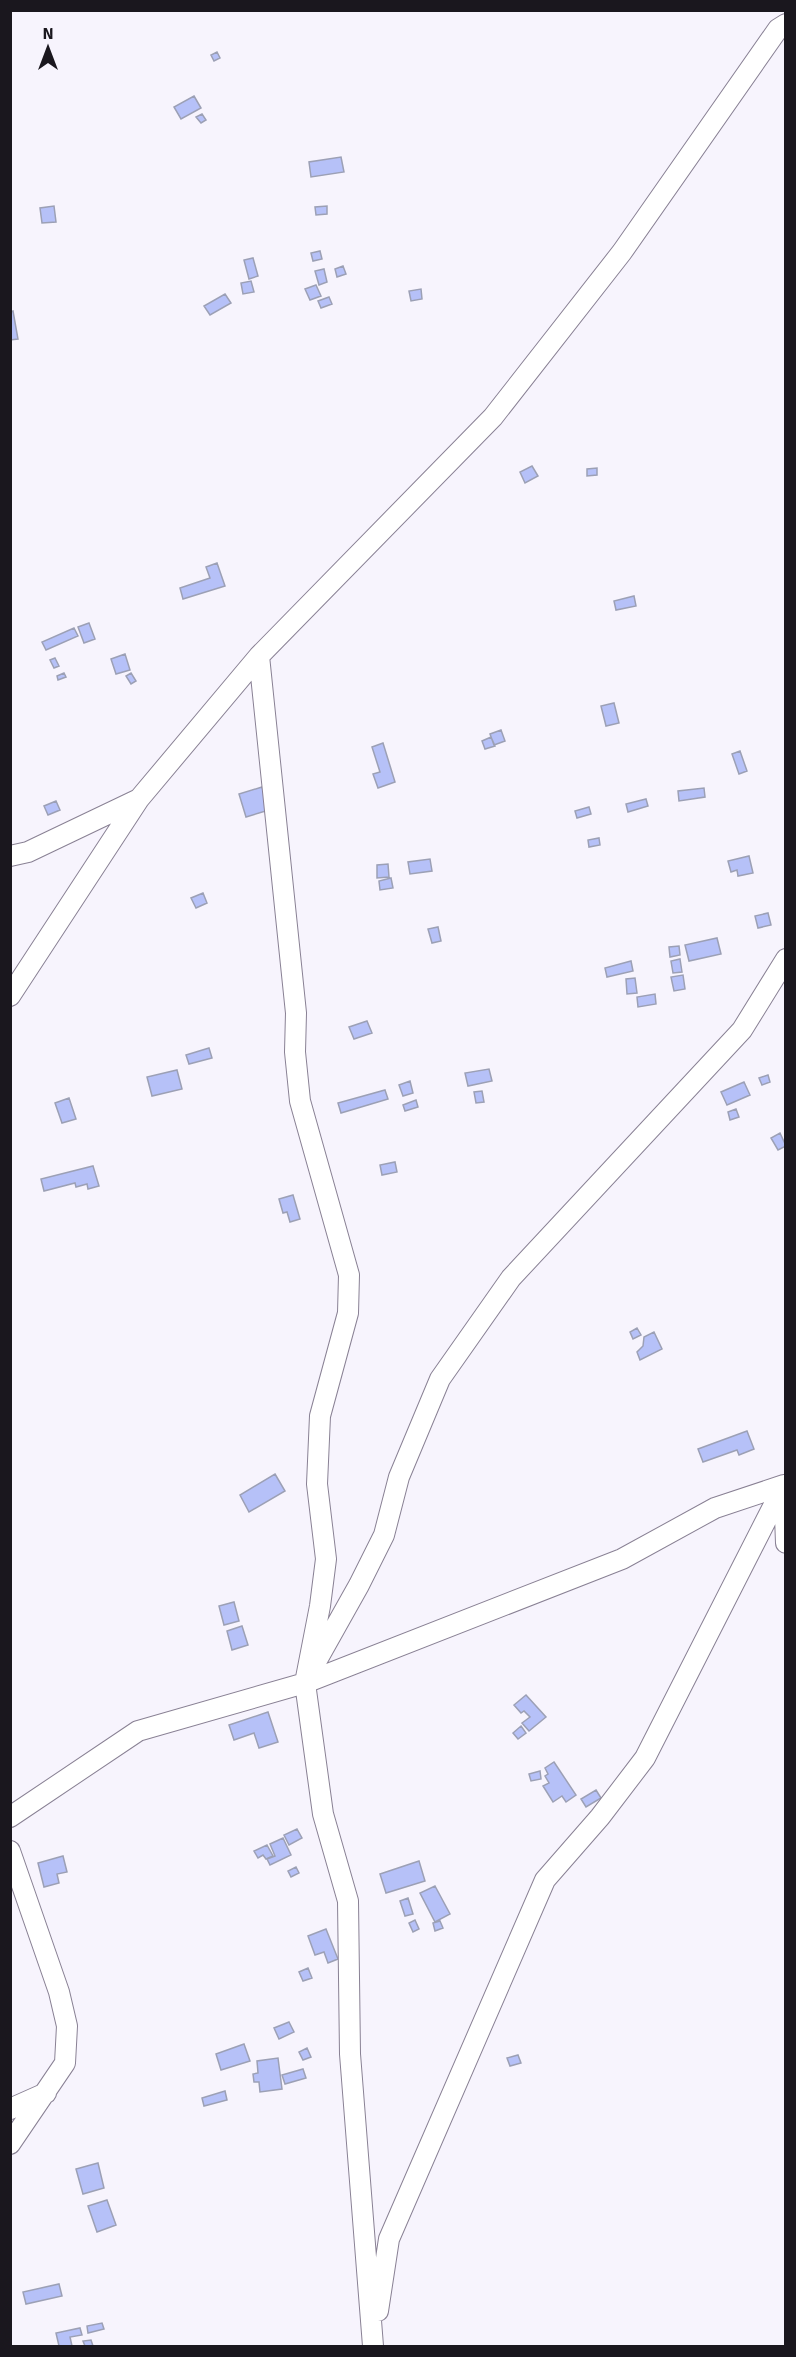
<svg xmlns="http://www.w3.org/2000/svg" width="796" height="2357" viewBox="0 0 796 2357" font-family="Signika,sans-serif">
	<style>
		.building { fill: #b6c1f8; stroke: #9ca0b5; stroke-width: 1.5 }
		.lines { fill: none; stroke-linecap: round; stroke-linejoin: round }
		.minor-casing { stroke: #898194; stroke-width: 22 }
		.minor { stroke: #fff; stroke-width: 20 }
	</style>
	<rect width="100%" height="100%" fill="#f7f4fd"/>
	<path class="building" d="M217,52L220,58L214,61L211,55Z
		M194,96L201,108L181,119L174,107Z
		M202,114L206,120L201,123L196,117Z
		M341,157L344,172L311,177L309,162Z
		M54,206L56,222L42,223L40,208Z
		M327,206V214L316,215L315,207Z
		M320,251L322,259L313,261L311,253Z
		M253,258L258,276L249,279L244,260Z
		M343,266L346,274L337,277L335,269Z
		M324,269L327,282L319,285L315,271Z
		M251,281L254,292L243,294L241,283Z
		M316,285L321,296L310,300L305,289Z
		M421,289L422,299L411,301L409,291Z
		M225,294L231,303L210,315L204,306Z
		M329,297L332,304L321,308L318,301Z
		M13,311L18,339L10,340V312Z
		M532,466L538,476L525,483L520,472Z
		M597,468V475L587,476V469Z
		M217,563L225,586L183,599L180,588L210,578L206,567Z
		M634,596L636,606L616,610L614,601Z
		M89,623L95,639L84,643L78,627Z
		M74,628L78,636L46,650L42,642Z
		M125,654L130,670L116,674L111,659Z
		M55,658L59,666L54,668L50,660Z
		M64,673L66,677L58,680L57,676Z
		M131,673L136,681L131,684L126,676Z
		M614,703L619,723L606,726L601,706Z
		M501,730L505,741L494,745L490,734Z
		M491,737L495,746L485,749L482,741Z
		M383,743L395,782L378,788L373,774L380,772L372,747Z
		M740,751L747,771L739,774L732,754Z
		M262,787L269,810L246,817L239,794Z
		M704,788L705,797L679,801L678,791Z
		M646,799L648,806L628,812L626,804Z
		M56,801L60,810L48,815L44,806Z
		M589,807L591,814L577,818L575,811Z
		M599,838L600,845L589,847L588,840Z
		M749,856L753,873L738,876L737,870L731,872L728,861Z
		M430,859L432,871L410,874L408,862Z
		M388,864L389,877L377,878V865Z
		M391,878L393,888L380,890L379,881Z
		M203,893L207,903L196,908L191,898Z
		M768,913L771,925L758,928L755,916Z
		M438,927L441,941L432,943L428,929Z
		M717,938L721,954L689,961L685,945Z
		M679,946L680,955L670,957L669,947Z
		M680,959L682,972L673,973L671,961Z
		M631,961L633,971L607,977L605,968Z
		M683,975L685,989L674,991L671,977Z
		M635,978L637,993L627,994L626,979Z
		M655,994L656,1004L638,1007L637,997Z
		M367,1021L372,1033L354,1039L349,1027Z
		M209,1048L212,1058L189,1064L186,1055Z
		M489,1069L492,1081L468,1086L465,1073Z
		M177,1070L182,1089L152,1096L147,1077Z
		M768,1075L770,1082L762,1085L759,1078Z
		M410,1081L413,1093L403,1096L399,1085Z
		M744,1082L750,1095L727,1105L721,1092Z
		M385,1090L388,1099L341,1113L338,1103Z
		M482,1091L484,1102L476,1103L474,1092Z
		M69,1098L76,1119L62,1123L55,1103Z
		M416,1100L418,1107L405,1111L403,1105Z
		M736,1109L739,1117L730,1120L728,1112Z
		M780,1133L786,1146L778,1150L771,1138Z
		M395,1162L397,1172L382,1175L380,1165Z
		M93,1166L99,1186L88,1189L87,1184L76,1187L75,1183L44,1191L41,1179Z
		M293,1195L300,1219L290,1222L287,1212L283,1213L279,1199Z
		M637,1328L641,1335L633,1339L630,1332Z
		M654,1332L662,1349L640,1360L637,1352L643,1346L644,1337Z
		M747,1431L754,1449L739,1455L737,1450L703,1462L698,1449Z
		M275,1474L285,1491L249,1512L240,1495Z
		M234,1602L239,1621L224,1625L219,1606Z
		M242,1626L248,1645L232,1650L227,1631Z
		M526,1695L546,1717L529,1731L522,1723L530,1717L524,1711L521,1713L514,1705Z
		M268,1712L278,1742L259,1748L254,1733L234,1740L229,1725Z
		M521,1726L526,1733L518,1739L513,1733Z
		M554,1762L576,1795L566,1802L562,1796L553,1802L543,1786L549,1783L545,1776L548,1774L545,1768Z
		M540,1771L541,1779L531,1781L529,1774Z
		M596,1790L601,1798L586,1807L581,1799Z
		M297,1829L302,1838L289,1845L284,1835Z
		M283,1838L291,1855L270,1865L267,1859L275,1856L270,1844Z
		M267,1845L273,1856L266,1859L263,1855L258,1858L254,1851Z
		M63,1856L67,1872L57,1874L59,1883L44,1887L38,1863Z
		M419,1861L425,1881L386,1893L380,1874Z
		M296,1867L299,1873L291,1877L288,1871Z
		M435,1886L450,1914L435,1922L420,1893Z
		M408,1898L413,1914L405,1916L400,1901Z
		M415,1920L419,1929L413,1932L409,1923Z
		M440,1921L443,1928L435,1931L433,1923Z
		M326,1929L338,1959L328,1963L324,1952L315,1955L308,1936Z
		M308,1968L312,1978L303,1981L299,1972Z
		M289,2022L294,2032L279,2039L274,2028Z
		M244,2044L250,2061L221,2070L216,2054Z
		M307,2048L311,2057L303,2060L299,2052Z
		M518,2055L521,2063L510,2066L507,2058Z
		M278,2058L282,2089L260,2092L259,2082H254L253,2074L258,2073L257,2061Z
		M303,2069L306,2078L285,2084L282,2075Z
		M225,2091L227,2100L204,2106L202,2098Z
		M98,2163L104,2188L83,2194L76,2169Z
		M107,2200L116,2225L97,2232L88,2206Z
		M59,2284L62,2296L26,2304L23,2292Z
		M102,2323L104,2329L88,2333L87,2326Z
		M80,2328L82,2335L70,2337L72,2346H59L56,2333Z
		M91,2340L93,2346H85L83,2341Z"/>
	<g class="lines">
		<g class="minor-casing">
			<path id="minor" d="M259,656L296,1013L295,1052L300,1101L349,1275L348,1313L320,1416L317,1484L326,1559L320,1606L305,1683L323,1814L348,1901L350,2054L373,2346
				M10,856L28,852L139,799
				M10,996L139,799L259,656L493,417L622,252L778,29L786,24
				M784,1489L786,1543
				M313,1667L359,1585L384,1535L399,1477L440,1379L511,1278L742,1030L786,959
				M10,1817L138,1731L305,1683L622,1559L715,1508L784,1485
				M10,1851L59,1992L67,2026L65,2063L10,2144
				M10,2109L46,2093
				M378,2311L389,2239L545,1880L600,1817L645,1758L784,1485"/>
		</g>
		<use href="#minor" class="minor"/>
	</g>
	<rect width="796" height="2357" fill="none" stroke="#1a171e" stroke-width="24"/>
	<g transform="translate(48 48)" stroke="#f7f4fd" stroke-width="4.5" paint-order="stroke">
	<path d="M0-4.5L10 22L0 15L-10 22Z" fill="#1a171e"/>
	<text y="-9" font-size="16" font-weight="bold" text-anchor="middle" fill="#1a171e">N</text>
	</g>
</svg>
